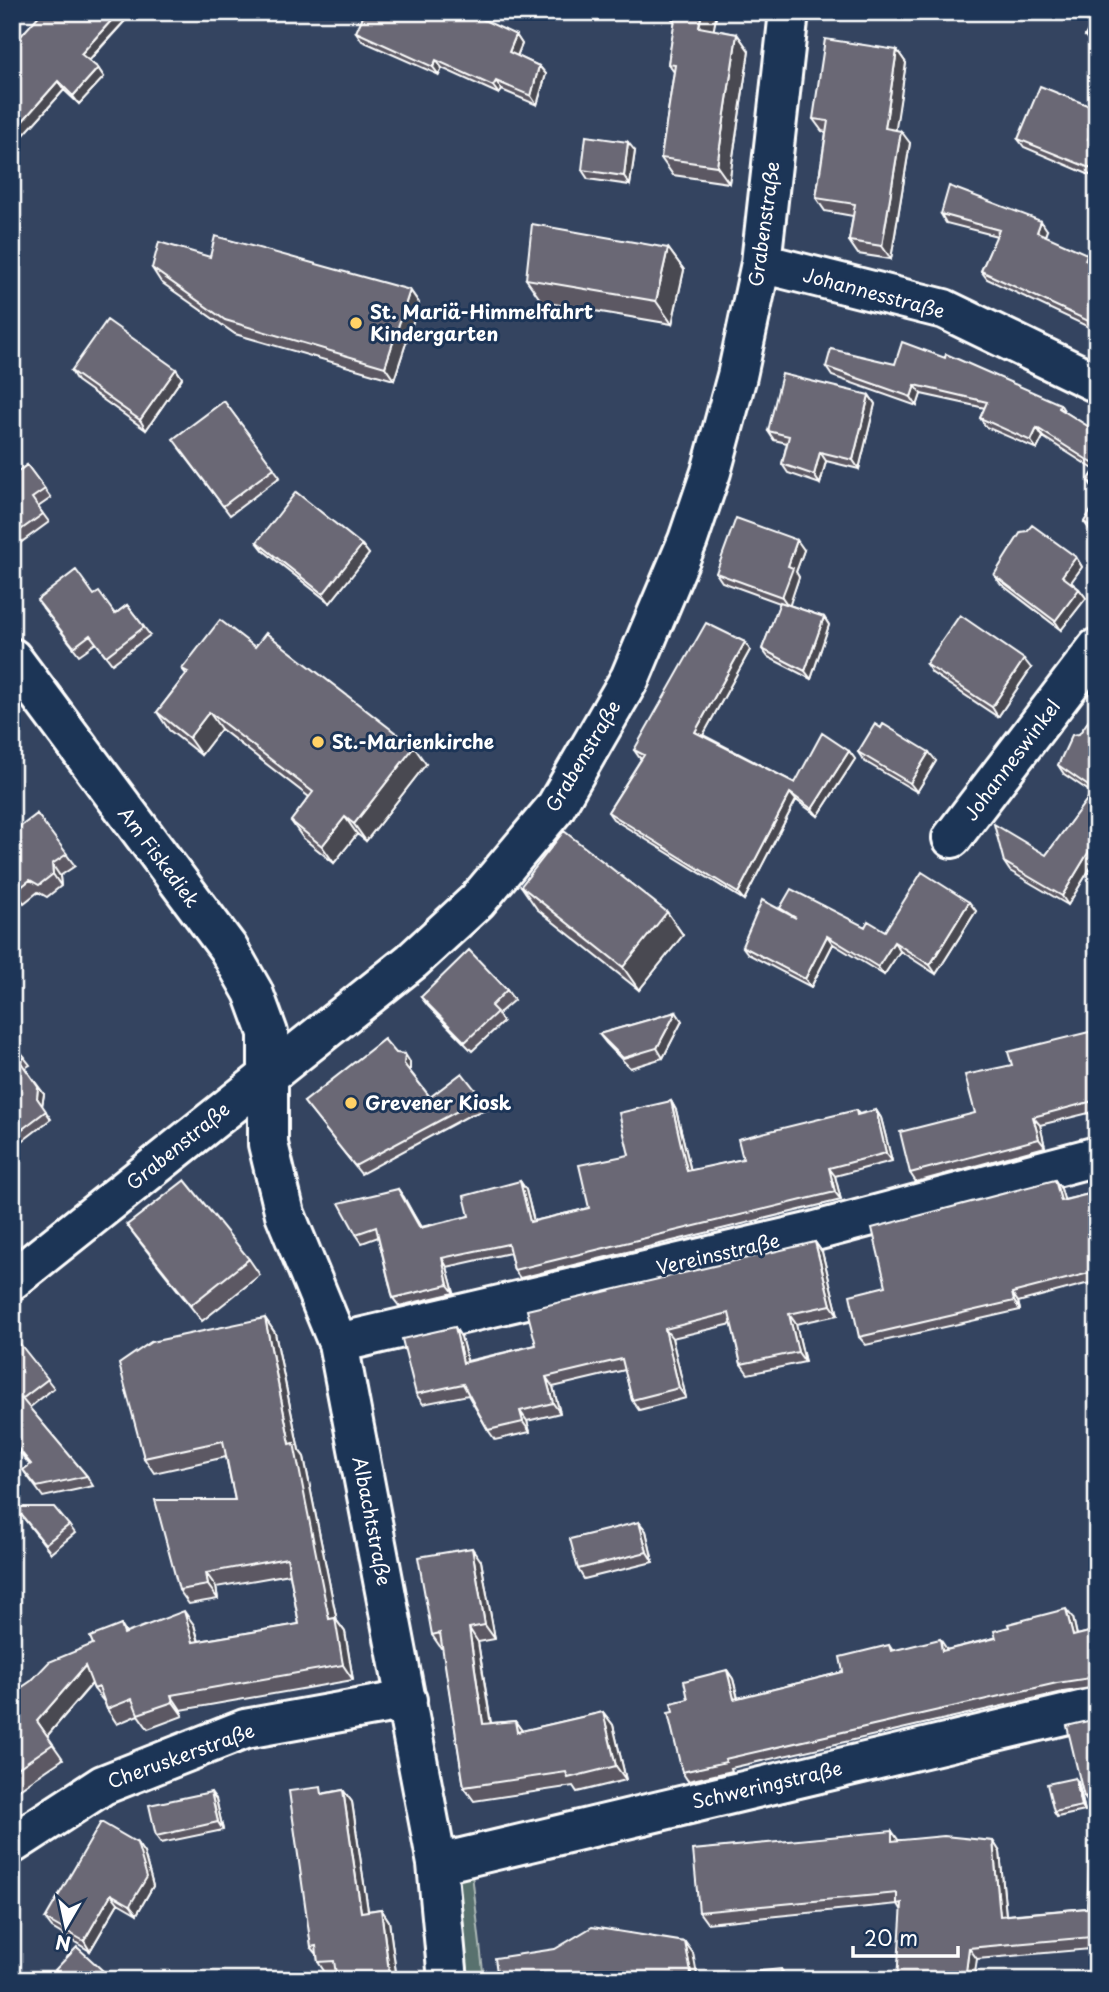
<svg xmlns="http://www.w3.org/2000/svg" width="1109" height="1992" viewBox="0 0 1109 1992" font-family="'Playpen Sans',sans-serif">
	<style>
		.green { fill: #58716e; stroke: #acb8b6; stroke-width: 2 }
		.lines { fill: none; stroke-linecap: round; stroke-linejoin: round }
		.minor-casing { stroke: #fff; stroke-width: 44 }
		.minor { stroke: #1d3557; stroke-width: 38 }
		.wall { fill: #5b5964; stroke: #fff; stroke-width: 2 }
		.shaded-wall { fill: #4a4951; stroke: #fff; stroke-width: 2 }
		.building { fill: #6a6874; stroke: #fff; stroke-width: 2 }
		.poi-dot { fill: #ffd166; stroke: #1d3557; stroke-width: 2.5 }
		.labels { text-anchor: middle; stroke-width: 6; stroke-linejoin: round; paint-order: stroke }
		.street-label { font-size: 19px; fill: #fff; stroke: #1d3557 }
		.poi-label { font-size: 19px; font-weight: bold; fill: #fff; stroke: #1d3557; text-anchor: start }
	</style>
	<rect width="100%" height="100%" fill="#344460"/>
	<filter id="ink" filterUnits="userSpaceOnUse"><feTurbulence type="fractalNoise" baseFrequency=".0143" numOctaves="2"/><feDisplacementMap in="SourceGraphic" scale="14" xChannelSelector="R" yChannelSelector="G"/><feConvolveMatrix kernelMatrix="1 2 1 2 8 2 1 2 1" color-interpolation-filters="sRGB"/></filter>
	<g filter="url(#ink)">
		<path class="green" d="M472,1874L484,1980H465L453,1876Z"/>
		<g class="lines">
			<g class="minor-casing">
				<path id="minor" d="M761,263L944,309L1097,383
					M12,658L228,948L253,992L268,1033V1144L285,1214L338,1343L437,1864L448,1980
					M952,838L1097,648
					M12,1280L412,961L477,901L555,808L630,678L688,540L711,472L737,376L761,263L789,12
					M338,1343L808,1233L1097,1156
					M12,1844L103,1785L245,1729L407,1700
					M437,1864L1097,1707"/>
			</g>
			<use href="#minor" class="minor"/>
		</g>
		<path class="wall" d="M42,12H133L89,61L98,68L104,77L79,104L64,90L12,148Z
			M667,12H717L713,30L737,34L749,51L729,183L673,175L661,158L674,72L668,64L675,21L673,20Z
			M1097,14V50L1085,36Z
			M356,32L516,35L522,44L517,56L539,66L546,74L537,105L502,90L499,94L442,68L439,75L362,41Z
			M897,50L906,63L895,130L910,143L891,259L858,254L849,241L853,216L825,211L816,198L826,132L822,131L813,119Z
			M1018,139L1097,143V178L1024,147Z
			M635,151L630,185L588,179L582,170Z
			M941,214L1047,230L1045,236L1093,262V263L1097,266V331L987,279L981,271L997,236L946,223Z
			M668,248L684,270L672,324L542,302L526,279Z
			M210,257L410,290L419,303L394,380L235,334L161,282L152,268Z
			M826,367L1060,404L1065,412L1097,432V491L1094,489L1088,481L1095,470L1043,437L1037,449L986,427L980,418L985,408L921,394L917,406L832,376Z
			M176,369L182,378L146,430L77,381L71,371Z
			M869,395L875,404L859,469L826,461L820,484L788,473L782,464L787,443L774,440L768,431Z
			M224,401L280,477L230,515L179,448Z
			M27,465L51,498L38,507L49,522L12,549V476Z
			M1097,501V535L1090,530L1084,522Z
			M257,542L362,545L369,554L330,603L264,551Z
			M804,550L796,572L799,577L789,605L824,617L829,625L811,679L768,657L762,649L780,603L722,582L716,573Z
			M1076,557L1082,567L1071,582L1079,589L1086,598L1061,630L1001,584L994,575Z
			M94,595L115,614L127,605L150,635L112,664L96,643L79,655L43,608Z
			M255,647L426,764L366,841L357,834L334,863L303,838L291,821L309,797L221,729L201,755L169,730L157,712L186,674L182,669Z
			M750,650L703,735L795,783L849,751L855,759L818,816L796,800L744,900L613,819L608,812L641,759L639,757L634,750Z
			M926,664L1031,668L998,717L932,673Z
			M1097,709V857L1068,905L1010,871L1004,862L1046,855L1092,793L1064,774L1058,765Z
			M881,728L936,761L917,792L864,761L858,752Z
			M37,814L75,866L60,876L61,886L47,897L38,892L24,903L12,886Z
			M521,886L667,912L683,935L639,990L537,909Z
			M969,902L976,911L936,974L900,951L884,975L833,944L811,987L748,954L742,946L782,911L780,908L885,931Z
			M507,990L514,1000L498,1014L503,1022L472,1051L428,1006L421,997Z
			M676,1012L682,1021L663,1058L630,1068L606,1043L599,1034Z
			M1097,1030V1111L1040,1125L1045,1147L916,1182L910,1173L975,1113L1012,1065Z
			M12,1042L30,1065L25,1068L44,1094L42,1106L51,1119L12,1149Z
			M396,1053L410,1062V1071L430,1097L484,1101L490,1109L470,1115L361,1174L304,1102Z
			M671,1101L676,1110L691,1171L743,1159L856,1110L859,1114L876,1110L881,1118L892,1161L835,1176L841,1200L520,1278L514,1270L510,1253L447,1267L454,1293L399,1306L393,1298L378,1237L362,1243L356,1234L398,1189L421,1227L469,1216L520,1181L526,1190L534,1221L589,1208Z
			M1061,1189L1064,1200L1097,1192V1281L1018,1302L1020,1310L866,1345L859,1337L886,1286Z
			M127,1225L249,1259L260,1275L202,1321L139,1241Z
			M815,1242L822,1252L838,1315L796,1324L805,1362L748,1374L741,1364L732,1324L672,1338L686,1398L639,1410L632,1400L625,1370L553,1387L560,1413L527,1421L530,1432L495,1440L488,1430L468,1395L423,1404L416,1394L461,1337L467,1361L536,1345Z
			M265,1318L275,1333L299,1450L304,1457L337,1621L345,1632L353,1680L181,1710L183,1716L148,1729L138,1715L117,1724L107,1709L105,1703L94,1689L92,1684L47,1736L63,1759L12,1794V1694L93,1644L121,1625L126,1633L194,1625L199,1641L299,1624L290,1574L216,1587L218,1599L189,1604L179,1590L235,1500L226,1457L154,1473L144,1458Z
			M12,1334L54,1388L29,1408L87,1476L93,1486L43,1497L23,1470L30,1465L12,1443Z
			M15,1507L69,1525L75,1533L51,1553Z
			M639,1522L646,1531L653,1562L584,1579L578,1569Z
			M481,1561L495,1639L478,1642L491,1723L515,1721L522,1731L603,1712L613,1725L626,1780L577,1792L573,1786L474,1801L464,1787L443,1648H441L432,1635Z
			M1073,1618L1077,1635L1097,1630V1687L1063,1692L731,1768L732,1771L688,1781L682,1772L673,1712L688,1699L727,1670L733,1679L738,1698L843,1672L889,1645L893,1651L946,1648V1650Z
			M1097,1719V1805L1091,1806L1084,1797Z
			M1075,1778L1078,1782L1085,1811L1057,1817L1054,1812Z
			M343,1790L352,1802L368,1911L381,1909L389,1921L397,1980H337L336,1973L326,1974L318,1962L317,1954L311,1947L325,1793Z
			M216,1799L223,1830L161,1843L156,1836Z
			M898,1840L993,1841L1000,1852L1006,1915L1087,1908L1097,1851V1966L1090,1956V1949L977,1959L901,1909L898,1904L707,1923L699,1912Z
			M137,1843L144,1853L153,1886L137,1914L118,1903L90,1951L52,1928L45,1919Z"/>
		<path class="shaded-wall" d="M119,12H133L87,62L81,54Z
			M702,12H717L711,44L699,27Z
			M737,34L749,51L729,183L717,166Z
			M516,35L522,44L515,61L509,52Z
			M897,50L906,63L894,141L885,128Z
			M436,60L442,68L439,75L433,67Z
			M539,66L546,74L537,105L531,96Z
			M98,68L104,77L79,104L73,96Z
			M58,81L64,90L12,148V133Z
			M496,81L502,90L499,94L493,86Z
			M1097,118V141L1094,148L1088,139Z
			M901,131L910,143L891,259L882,246Z
			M628,142L635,151L630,185L624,176Z
			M1041,221L1047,230L1043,241L1037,232Z
			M668,248L684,270L672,324L656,301Z
			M1087,254L1093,262L1091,268L1085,260Z
			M410,290L419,303L394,380L385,367Z
			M176,369L182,378L146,430L140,420Z
			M915,385L921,394L917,406L911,397Z
			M869,395L875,404L859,469L853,460Z
			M1037,428L1043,437L1037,449L1031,441Z
			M820,452L826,461L820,484L814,475Z
			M797,540L804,550L796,572L799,577L789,607L782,597L788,566Z
			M362,545L369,554L330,603L323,594Z
			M1076,557L1082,567L1069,585L1062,576Z
			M1079,589L1086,598L1061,630L1055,621Z
			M824,617L829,625L811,679L805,671Z
			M745,642L750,650L701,739L695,732Z
			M1024,659L1031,668L998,717L992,707Z
			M209,712L221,729L201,755L189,738Z
			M414,747L426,764L366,841L354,824Z
			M849,751L855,759L818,816L812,809Z
			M929,752L936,761L917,792L910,783Z
			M790,793L796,800L744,900L738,893Z
			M345,817L357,834L334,863L322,846Z
			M1097,838V857L1068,905L1062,896Z
			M52,864L60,876L61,886L53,874Z
			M969,902L976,911L936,974L930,965Z
			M667,912L683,935L639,990L623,967Z
			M827,936L833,944L811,987L805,979Z
			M894,942L900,951L884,975L878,967Z
			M676,1012L682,1021L663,1058L657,1048Z
			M405,1054L410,1062V1072L404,1064Z
			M38,1087L44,1094L42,1106L37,1098Z
			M671,1101L676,1110L693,1180L687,1171Z
			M876,1110L881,1118L892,1161L886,1153Z
			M1033,1117L1040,1125L1045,1147L1039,1139Z
			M829,1168L835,1176L841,1200L835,1192Z
			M1055,1180L1061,1189L1067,1209L1061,1201Z
			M520,1181L526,1190L536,1230L530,1222Z
			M398,1189L404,1197L425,1236L420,1228Z
			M815,1242L822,1252L838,1315L831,1305Z
			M442,1258L447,1267L454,1293L448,1285Z
			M1012,1293L1018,1302L1020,1310L1014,1301Z
			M789,1314L796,1324L805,1362L798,1352Z
			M265,1318L275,1333L299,1450L304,1457L337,1621L345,1632L353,1680L343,1665L329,1619L290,1444Z
			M455,1327L461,1337L470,1372L463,1363Z
			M665,1329L672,1338L686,1398L679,1388Z
			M546,1377L553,1387L560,1413L553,1403Z
			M520,1411L527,1421L530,1432L523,1422Z
			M639,1522L646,1531L653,1562L647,1552Z
			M472,1548L481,1561L495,1639L485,1625Z
			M206,1573L216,1587L218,1599L208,1585Z
			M1066,1609L1073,1618L1079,1645L1073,1636Z
			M184,1611L194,1625L203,1657L193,1642Z
			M469,1628L478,1642L493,1738L483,1724Z
			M940,1639L946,1648L949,1660L942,1651Z
			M85,1666L95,1680L47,1736L37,1721Z
			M727,1670L733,1679L740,1708L734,1699Z
			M171,1695L181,1710L183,1716L173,1702Z
			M603,1712L613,1725L626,1780L616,1766Z
			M515,1721L525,1735L517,1732Z
			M1075,1778L1078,1782L1085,1811L1082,1806Z
			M343,1790L352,1802L370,1924L361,1912Z
			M211,1792L216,1799L223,1830L218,1822Z
			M892,1831L899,1841H892Z
			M993,1841L1000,1852L1007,1927L1000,1916Z
			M137,1843L144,1853L153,1886L137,1914L130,1905Z
			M111,1894L118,1903L90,1951L84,1941Z
			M381,1909L389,1921L397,1980H390Z
			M685,1942L693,1953L698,1980L692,1978Z
			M969,1948L977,1959L974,1980H965Z
			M781,1969L788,1980H782Z"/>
		<path class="building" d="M42,12H119L81,54L98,68L73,96L58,81L12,133V46Z
			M365,12H467L516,35L509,52L539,66L531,96L496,81L493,86L436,60L433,67L356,32Z
			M676,12H702L699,27L737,34L717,166L661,158L675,65L668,64Z
			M1097,14V42L1085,36Z
			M825,39L897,50L885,128L901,131L882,246L849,241L855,204L816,198L828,121L813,119Z
			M1040,86L1097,109V118L1088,139L1097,143V171L1018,139Z
			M586,136L628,142L624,176L582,170Z
			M949,186L1041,221L1037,232L1087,254L1085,260L1097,266V325L981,271L999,230L941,214Z
			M532,224L668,248L656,301L526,279Z
			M215,236L410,290L385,367L225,320L152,268L159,242L210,257Z
			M107,320L176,369L140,420L71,371Z
			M902,342L945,358L946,354L1060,404L1059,408L1097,432V466L1037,428L1031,441L980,418L987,402L915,385L911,397L826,367L831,349L895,364Z
			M782,374L869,395L853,460L820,452L814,475L782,464L789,436L768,431Z
			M224,401L274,468L223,506L173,439Z
			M27,465L45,489L32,498L43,514L12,536V476Z
			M1097,467V486L1088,481Z
			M296,492L362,545L323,594L257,542Z
			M1097,501V530L1084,522Z
			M736,518L797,540L788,566L793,568L782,597L716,573Z
			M1032,525L1076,557L1062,576L1079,589L1055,621L994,575L1021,532L1027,531Z
			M76,570L94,595L99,592L115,614L127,605L144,627L106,656L90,635L74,647L37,600Z
			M780,602L824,617L805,671L762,649Z
			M960,615L1024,659L992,707L926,664Z
			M220,620L255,647L266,633L414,747L354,824L345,817L322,846L291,821L313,792L209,712L189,738L157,712L188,672L182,669Z
			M706,623L745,642L695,732L795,783L822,733L849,751L812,809L790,793L738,893L608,812L644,755L634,750Z
			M1097,709V838L1062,896L1004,862L994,824L1046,855L1094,790L1058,765L1072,735L1079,734Z
			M875,724L881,728L883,724L929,752L910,783L858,752Z
			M37,814L67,854L52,864L53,874L39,885L30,880L16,891L12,886V833Z
			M564,831L667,912L623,967L521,886Z
			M922,872L969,902L930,965L894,942L878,967L827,936L805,979L742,946L762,900L796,918L780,908L791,889L865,927L868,921L885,931Z
			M469,950L507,990L491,1006L497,1012L465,1042L421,997Z
			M676,1012L657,1048L623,1058L599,1034Z
			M1097,1030V1100L1033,1117L1039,1139L910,1173L900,1132L975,1113L965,1075L1012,1065L1008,1052Z
			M384,1039L396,1053L405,1054L404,1064L430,1097L462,1073L484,1101L465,1107L355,1166L304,1102Z
			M12,1042L25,1057L20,1061L38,1087L37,1098L46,1111L12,1137Z
			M671,1101L687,1171L743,1159L738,1139L856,1110L857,1115L876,1110L886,1153L829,1168L835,1192L514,1270L508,1244L442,1258L448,1285L393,1298L376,1227L356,1234L339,1203L398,1189L420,1228L469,1216L464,1196L520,1181L530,1222L589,1208L579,1165L629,1155L619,1113Z
			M185,1180L249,1259L191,1305L127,1225Z
			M1055,1180L1061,1201L1097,1192V1271L1012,1293L1014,1301L859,1337L850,1295L886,1286L872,1228Z
			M815,1242L831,1305L789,1314L798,1352L741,1364L729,1313L665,1329L679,1388L632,1400L622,1359L546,1377L553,1403L520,1411L523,1422L488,1430L463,1384L416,1394L402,1339L455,1327L463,1363L536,1345L527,1310Z
			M265,1318L290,1444L294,1443L329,1619L335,1618L343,1665L171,1695L173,1702L138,1714L132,1699L107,1709L99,1687L94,1689L85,1666L37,1721L53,1744L12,1772V1694L31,1681L49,1662L93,1644L90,1637L121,1625L124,1634L184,1611L193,1642L299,1624L287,1558L206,1573L208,1585L179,1590L155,1500H235L223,1441L144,1458L119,1364L151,1342Z
			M12,1334L48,1379L22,1399L87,1476L37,1487L23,1470L31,1464L12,1441Z
			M15,1507H54L69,1525L45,1544Z
			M639,1522L647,1552L578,1569L570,1539Z
			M472,1548L485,1625L469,1628L483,1724L515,1721L517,1732L603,1712L616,1766L568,1778L566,1772L464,1787L440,1633L432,1635L418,1557Z
			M1066,1609L1073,1636L1097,1630V1677L1057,1683L725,1759L726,1762L682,1772L668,1713L673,1712L671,1703L688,1699L684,1681L727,1670L734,1699L843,1672L840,1657L889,1645L891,1651L940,1639L942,1651L996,1638L994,1631L1009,1627L1008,1624Z
			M1096,1719L1097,1794L1084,1797L1067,1726Z
			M1075,1778L1082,1806L1054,1812L1047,1784Z
			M321,1787L322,1794L343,1790L361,1912L381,1909L390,1980H337L334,1961L318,1962L316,1946L311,1947L289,1791Z
			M211,1792L218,1822L156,1836L149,1805Z
			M101,1822L137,1843L147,1877L130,1905L111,1894L84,1941L45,1919Z
			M892,1831V1841L944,1836L993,1841L1000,1916L1087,1908L1090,1850L1097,1851V1957L1090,1956L1091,1937L969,1948L965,1980H897L902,1903L897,1904V1893L699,1912L693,1850Z
			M592,1927L685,1942L692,1978L781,1969L782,1980H498L495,1958L555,1949Z
			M77,1947L113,1980H66L55,1970Z"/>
	</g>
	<g class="poi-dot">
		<circle cx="356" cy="323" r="7"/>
		<circle cx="318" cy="742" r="7"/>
		<circle cx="351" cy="1103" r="7"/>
	</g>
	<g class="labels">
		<g class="street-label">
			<text transform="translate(764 224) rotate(-82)" y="7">Grabenstraße</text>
			<text transform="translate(874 293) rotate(15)" y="7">Johannesstraße</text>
			<text transform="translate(583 756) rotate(-59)" y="7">Grabenstraße</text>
			<text transform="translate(1012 760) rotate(-53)" y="7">Johanneswinkel</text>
			<text transform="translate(159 857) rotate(53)" y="7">Am Fiskediek</text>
			<text transform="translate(178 1146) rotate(-39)" y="7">Grabenstraße</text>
			<text transform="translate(718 1254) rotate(-13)" y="7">Vereinsstraße</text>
			<text transform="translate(372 1521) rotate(79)" y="7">Albachtstraße</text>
			<text transform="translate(181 1756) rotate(-20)" y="7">Cheruskerstraße</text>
			<text transform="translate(767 1785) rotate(-13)" y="7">Schweringstraße</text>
		</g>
		<g class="poi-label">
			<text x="370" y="319">St. Mariä-Himmelfahrt<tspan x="370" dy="22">Kindergarten</tspan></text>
			<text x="332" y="749">St.-Marienkirche</text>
			<text x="365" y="1110">Grevener Kiosk</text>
		</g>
	</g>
	<rect width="1109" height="1992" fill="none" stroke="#1d3557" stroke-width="42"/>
	<rect x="21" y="21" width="1067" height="1950" fill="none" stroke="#fff" stroke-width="2.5" filter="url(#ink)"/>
	<g transform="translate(66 1926) rotate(189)" stroke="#1d3557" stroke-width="5" paint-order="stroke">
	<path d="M0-5L12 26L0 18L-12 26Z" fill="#ffffff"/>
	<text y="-10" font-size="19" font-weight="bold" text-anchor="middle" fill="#ffffff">N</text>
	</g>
	<path d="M853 1946v10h105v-10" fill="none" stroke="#ffffff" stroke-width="3.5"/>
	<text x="864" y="1946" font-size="21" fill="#ffffff" stroke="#1d3557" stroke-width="5" paint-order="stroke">20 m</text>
</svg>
